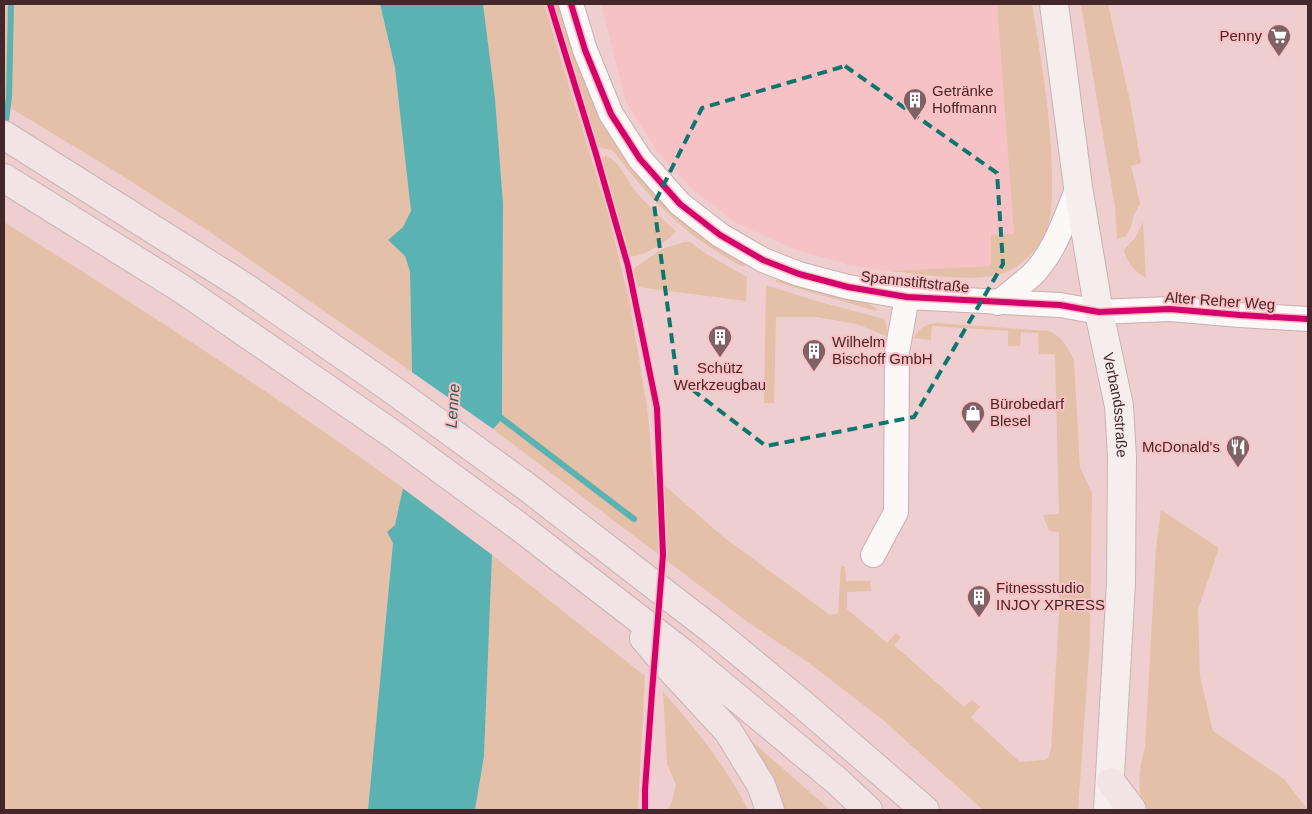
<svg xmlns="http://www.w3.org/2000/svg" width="1312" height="814" viewBox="0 0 1312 814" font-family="Helvetica,sans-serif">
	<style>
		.built { fill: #f6c2c5 }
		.green { fill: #e3c0a7 }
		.water { fill: #5ab2b3 }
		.pier { fill: #efced0 }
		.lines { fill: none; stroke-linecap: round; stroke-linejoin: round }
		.stream { stroke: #5ab2b3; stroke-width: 6 }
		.minor-casing { stroke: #caaeb0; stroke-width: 26 }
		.major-casing { stroke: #c6b3b4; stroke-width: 30 }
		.highway-casing { stroke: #c6b3b4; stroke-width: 30 }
		.minor { stroke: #fdf8f8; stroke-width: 24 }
		.major { stroke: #f6eded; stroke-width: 28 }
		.highway { stroke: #f2e4e5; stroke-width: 28 }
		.cycleway-casing { stroke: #fdc0c4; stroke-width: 9 }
		.cycleway { stroke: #d6006c; stroke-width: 6 }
		.marked { fill: none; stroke: #0f766e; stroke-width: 4; stroke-dasharray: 10 6; stroke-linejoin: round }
		.labels { text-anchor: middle; stroke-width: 4; stroke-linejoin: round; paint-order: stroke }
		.poi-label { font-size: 15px; fill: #44272a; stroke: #fdc0c4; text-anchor: start }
		.street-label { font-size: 15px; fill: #44272a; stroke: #fdc0c4 }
		.water-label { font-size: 16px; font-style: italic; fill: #2a5e5d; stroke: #fdc0c4 }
	</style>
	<rect width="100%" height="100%" fill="#efced0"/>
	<path class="built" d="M601,4H997L1014,235L992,266L889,271L846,264L794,249L738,224L692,189L657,151L626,102Z"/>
	<path class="green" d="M4,4H380L395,68L412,211L403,227L388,240L405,256L410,272L412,372L210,232L113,170L4,104Z
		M483,4H544L608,213L630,304L647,407L654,476L722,536L830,615L838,614L841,566L845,567L846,581H870L871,591L847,592V609L887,643L896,633L901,637L894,645L964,707L972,700L980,707L971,717L1020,762L1044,760L1048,758L1051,749L1059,615V532L1049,531L1043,515L1059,514L1055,354H1039L1038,333L1021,332L1020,346H1008V331L932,326L931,340L914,338C918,329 924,325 935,323L1049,331C1062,336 1068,348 1074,360L1080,467L1092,493L1090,640L1078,810H983L883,720L809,663L749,623L493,429L502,418L503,203L495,98Z
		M554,4H561L610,133L631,166L658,198L674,214L707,240L746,263L743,267C688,238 652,202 615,153L611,150L598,147L579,91Z
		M997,4H1032C1041,60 1051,116 1052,173C1052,191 1053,213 1047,230C1040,248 1023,265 1006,272C977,284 920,274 889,271L991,266V235L1014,234Z
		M1081,4H1108L1130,101L1141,163L1131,166L1140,203L1133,217L1131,227L1126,236L1117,239L1115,207Z
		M606,156C620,161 627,181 636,192C648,206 662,219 676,231C670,240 640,259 630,256L628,253C623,231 617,210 610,189C607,179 602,169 602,158Z
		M4,222C139,307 274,394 403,488L395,525L387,532L393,543L368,810H4Z
		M1143,222L1146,278C1135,271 1127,264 1124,250L1135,238Z
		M684,242H690L705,253L747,277L746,301L638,287L633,271L636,267L662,249Z
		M777,277L867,303L878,309L876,311L776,282Z
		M766,285L816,301L885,319L888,337L857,324L816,317H776L774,403H764Z
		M1161,510L1219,548L1198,609L1200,677L1213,731L1284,779L1308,810H1143C1138,786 1138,771 1145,748L1156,549Z
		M492,555L645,676L638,810H475L484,756Z
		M663,692C696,729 726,766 748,810H667L671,804L676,785L667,764Z
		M729,721L830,810H782Z"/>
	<path class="water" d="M380,4H483L495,98L503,203L502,419L493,429L492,555L484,756L475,810H368L393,543L387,532L395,525L403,488L412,371L410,272L405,256L388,240L403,227L411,211L395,68Z"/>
	<path class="pier" d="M409,370L496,431L495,557L401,487Z"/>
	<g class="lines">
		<path class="stream" d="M5,129L9,97L11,4
			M496,414L634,519"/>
		<g class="minor-casing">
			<path id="minor" d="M571,4L585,50L611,114L640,159L680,204L720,235L763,260L799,274L848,287L907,297L1060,305L1099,312L1170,309L1240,315L1308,319
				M998,303C1009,294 1020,285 1031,276C1055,253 1066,216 1078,187
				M873,555L896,512L897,352L907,297"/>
		</g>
		<g class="major-casing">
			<g id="major">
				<path id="s1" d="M1054,4L1078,187L1099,312L1119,406L1122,457L1121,583L1108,810"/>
			</g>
		</g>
		<g class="highway-casing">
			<path id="highway" d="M4,135L243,286L386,385L527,487L715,632L801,703L925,810
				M4,178L182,289L394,435L521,528L683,653L837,781L868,810
				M644,638L665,663L728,731L761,785L770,810
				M1111,782L1132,810"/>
		</g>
		<use href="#minor" class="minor"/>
		<use href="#major" class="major"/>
		<use href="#highway" class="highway"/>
		<g class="cycleway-casing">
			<path id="cycleway" d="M550,4L596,154L628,266L657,408L663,555L652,692L645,790V810
				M571,4L585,50L611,114L640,159L680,204L720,235L763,260L799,274L848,287L907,297L1060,305L1099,312L1170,309L1240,315L1308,319"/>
		</g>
		<use href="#cycleway" class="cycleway"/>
	</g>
	<path class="marked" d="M845,66L997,173L1003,264L914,417L766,446L677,378L654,204L702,108Z"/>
	<defs>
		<g id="supermarket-pin" transform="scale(1.25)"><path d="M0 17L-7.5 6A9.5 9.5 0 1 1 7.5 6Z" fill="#806164" stroke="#fdc0c4"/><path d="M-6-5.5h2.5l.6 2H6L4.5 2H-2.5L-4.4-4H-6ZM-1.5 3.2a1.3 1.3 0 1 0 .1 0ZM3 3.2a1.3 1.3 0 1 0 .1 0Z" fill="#fff"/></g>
		<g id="building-pin" transform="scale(1.25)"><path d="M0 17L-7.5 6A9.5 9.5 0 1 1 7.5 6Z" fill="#806164" stroke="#fdc0c4"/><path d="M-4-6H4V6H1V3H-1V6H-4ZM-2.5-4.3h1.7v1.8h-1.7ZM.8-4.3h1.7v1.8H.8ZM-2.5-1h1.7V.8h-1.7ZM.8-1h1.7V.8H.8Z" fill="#fff"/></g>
		<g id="shop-pin" transform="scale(1.25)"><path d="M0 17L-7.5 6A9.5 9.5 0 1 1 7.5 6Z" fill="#806164" stroke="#fdc0c4"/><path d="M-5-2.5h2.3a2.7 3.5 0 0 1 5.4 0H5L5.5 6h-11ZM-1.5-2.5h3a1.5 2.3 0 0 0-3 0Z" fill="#fff"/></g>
		<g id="restaurant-pin" transform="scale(1.25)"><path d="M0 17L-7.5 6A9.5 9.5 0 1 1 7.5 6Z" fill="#806164" stroke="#fdc0c4"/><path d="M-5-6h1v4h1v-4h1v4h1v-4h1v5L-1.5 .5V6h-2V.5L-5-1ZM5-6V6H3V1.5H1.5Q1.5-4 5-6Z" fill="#fff"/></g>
	</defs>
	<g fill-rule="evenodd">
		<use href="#supermarket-pin" x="1279" y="36"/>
		<use href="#building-pin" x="915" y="100"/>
		<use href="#building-pin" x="720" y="337"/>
		<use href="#building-pin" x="814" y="351"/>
		<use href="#shop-pin" x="973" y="413"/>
		<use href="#restaurant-pin" x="1238" y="447"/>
		<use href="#building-pin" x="979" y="597"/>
	</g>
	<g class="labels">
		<g class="poi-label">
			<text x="1262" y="41" text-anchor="end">Penny</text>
			<text x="932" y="96">Getränke<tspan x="932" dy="17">Hoffmann</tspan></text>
			<text x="832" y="347">Wilhelm<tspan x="832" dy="17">Bischoff GmbH</tspan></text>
			<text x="720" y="373" text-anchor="middle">Schütz<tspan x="720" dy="17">Werkzeugbau</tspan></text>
			<text x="990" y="409">Bürobedarf<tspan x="990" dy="17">Blesel</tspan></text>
			<text x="1220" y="452" text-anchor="end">McDonald's</text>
			<text x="996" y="593">Fitnessstudio<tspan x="996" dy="17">INJOY XPRESS</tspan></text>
		</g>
		<g class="street-label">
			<text transform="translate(915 282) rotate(6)" y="5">Spannstiftstraße</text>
			<text transform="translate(1220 301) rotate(4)" y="5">Alter Reher Weg</text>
			<text dy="5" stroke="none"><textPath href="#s1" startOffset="406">Verbandsstraße</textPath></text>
		</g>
		<g class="water-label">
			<text transform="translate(452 406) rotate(-86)" y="6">Lenne</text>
		</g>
	</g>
	<rect width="1312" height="814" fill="none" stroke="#44272a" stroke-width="10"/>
</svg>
